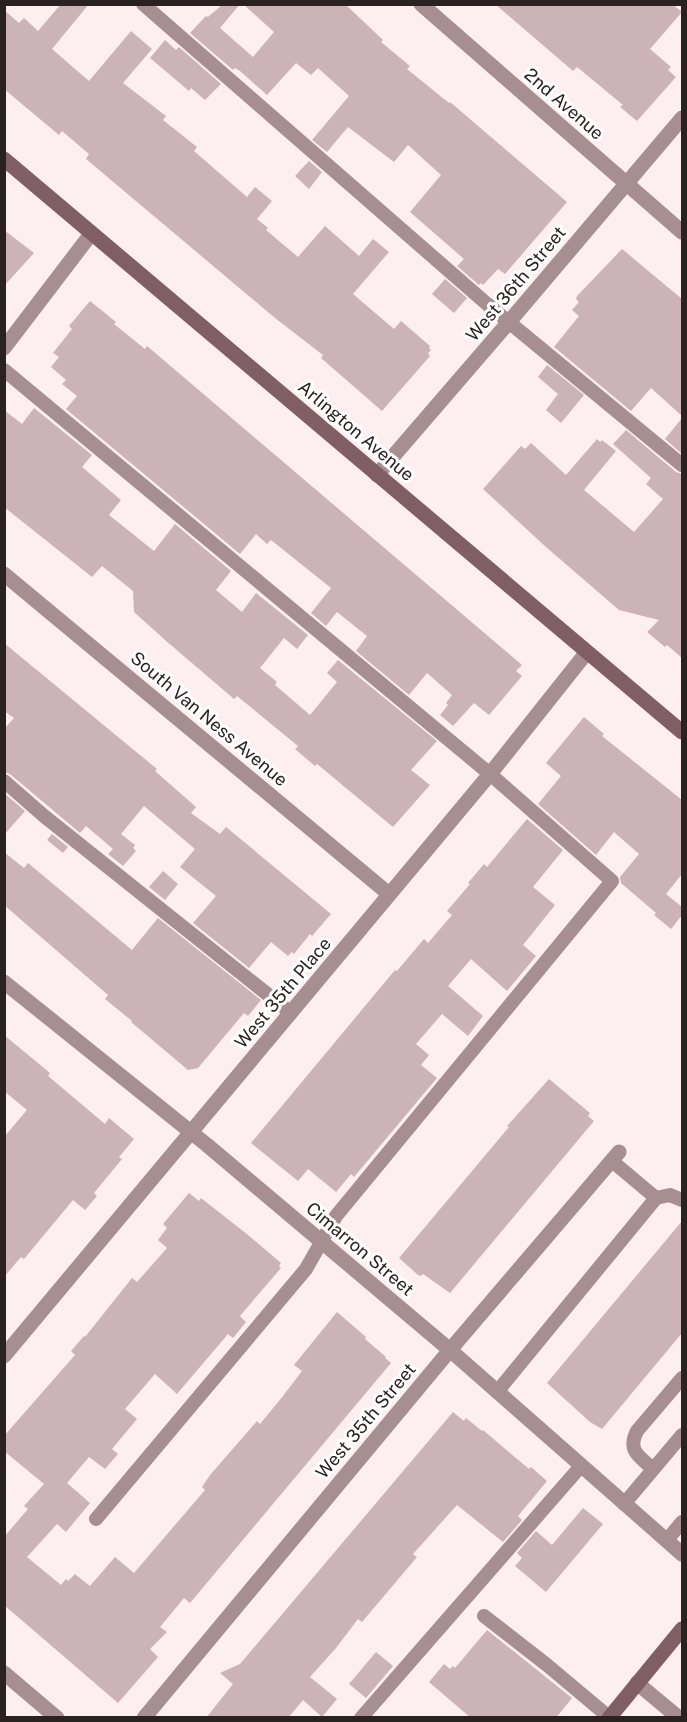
<svg xmlns="http://www.w3.org/2000/svg" width="687" height="1722" viewBox="0 0 687 1722" font-family="'Public Sans',sans-serif">
	<style>
		.building { fill: #ccb3b7 }
		.lines { fill: none; stroke-linecap: round; stroke-linejoin: round }
		.service { stroke: #a68e91; stroke-width: 14 }
		.minor { stroke: #a68e91; stroke-width: 15 }
		.tertiary { stroke: #a68e91; stroke-width: 15 }
		.secondary { stroke: #805f64; stroke-width: 15 }
		.labels { text-anchor: middle; stroke-width: 6; stroke-linejoin: round; paint-order: stroke }
		.street-label { font-size: 18px; fill: #2a2123; stroke: #fff }
	</style>
	<rect width="100%" height="100%" fill="#fdeef0"/>
	<path class="building" d="M61,4H89L52,49L89,81L131,31L152,49L123,83L166,116L163,120L197,147L194,151L247,197L255,187L272,201L257,219L268,228L266,230L298,257L325,226L359,256L373,239L389,252L353,294L394,329L401,321L430,346L429,348L431,350L428,353L430,356L382,411L321,358L323,355L275,318L86,159L89,154L62,131L59,135L4,89V10L19,23L24,18L38,31Z
		M223,4H240L220,28L253,57L274,32L243,4H345L383,40L381,42L410,66L407,69L449,103L450,102L567,202L505,274L498,269L483,285L481,283L479,285L457,266L464,259L410,212L441,175L408,145L394,162L348,127L327,152L312,140L349,96L318,68L311,75L296,63L267,95L240,71L235,68L233,70L190,33L206,16L208,17Z
		M495,4H672L682,12L650,49L671,67L668,70L676,77L637,121L620,107L623,105L577,67L573,71Z
		M165,40L176,50L179,47L221,84L205,100L191,88L189,91L150,58Z
		M309,161L322,172L309,189L295,176Z
		M4,230L34,253L4,286Z
		M622,249L682,299V416L651,388L631,411L554,347L579,316L572,310L579,302L576,299L577,296Z
		M445,279L467,298L454,313L432,294Z
		M90,301L116,322L114,324L145,349L147,346L522,665L516,671L522,676L489,715L474,703L453,726L440,715L448,705L446,703L452,695L427,673L409,695L356,651L367,636L337,612L326,626L311,613L331,588L271,540L267,544L256,534L240,554L66,409L77,396L62,384L66,380L51,367L59,357L53,353L72,329L69,326Z
		M547,365L584,395L561,423L546,410L558,394L538,377Z
		M34,408L92,455L82,467L121,500L109,515L154,551L175,524L231,571L216,590L242,612L256,593L308,635L297,649L284,638L260,668L277,682L275,685L310,715L337,682L327,673L338,660L437,741L411,770L430,785L393,827L317,764L315,766L295,749L298,746L237,696L234,699L165,640L134,612L133,591L102,566L92,577L4,507V410L22,424Z
		M682,418V454L665,439Z
		M626,430L676,472L682,474V658L667,645L665,647L647,632L659,620L619,610L546,547L483,489L521,446L525,449L531,443L566,475L597,439L600,442L602,440L616,451L584,490L634,532L663,499L646,484L651,478L613,444Z
		M4,643L157,769L155,771L196,807L191,813L220,834L226,827L331,914L312,936L310,934L294,954L292,952L288,956L271,942L249,968L193,923L216,896L180,867L195,849L144,806L121,834L135,845L133,848L136,851L123,866L108,854L113,849L86,826L80,833L10,774L4,772V729L14,718L4,711Z
		M584,717L604,734L602,736L682,800V874L666,894L682,907V915L671,929L654,915L656,913L621,883L620,877L639,854L614,832L596,855L538,804L561,776L546,763Z
		M4,793L25,811L4,835Z
		M527,819L563,850L533,887L555,905L523,945L536,956L507,991L471,959L448,986L483,1016L468,1036L442,1014L416,1044L429,1055L421,1065L437,1078L354,1177L351,1174L336,1192L308,1169L298,1181L251,1143L395,970L397,971L424,939L428,943L452,915L447,911L470,884L468,883L484,864L487,867Z
		M52,834L68,847L63,853L47,840Z
		M4,852L24,868L28,863L132,950L158,918L261,1000L248,1016L244,1013L198,1068L188,1070L131,1022L132,1021L105,999L108,995L4,905Z
		M163,871L178,884L165,900L149,887Z
		M4,1035L50,1073L48,1076L105,1124L109,1118L134,1139L119,1157L122,1159L94,1193L97,1196L85,1210L73,1200L24,1259L21,1257L4,1277V1137L27,1110L4,1091Z
		M549,1079L590,1113L588,1116L594,1121L450,1293L423,1274L421,1276L418,1275L399,1258L509,1127L507,1126Z
		M189,1193L199,1201L201,1198L248,1235L281,1263L279,1266L281,1268L240,1316L246,1322L233,1338L228,1334L177,1394L155,1374L125,1409L137,1419L112,1449L118,1454L105,1469L89,1457L67,1483L90,1503L66,1532L57,1524L27,1557L61,1585L66,1579L68,1581L75,1574L90,1586L115,1557L134,1573L205,1490L202,1487L210,1475L257,1421L260,1424L283,1396L302,1371L294,1365L337,1312L366,1337L365,1339L386,1357L385,1358L391,1363L190,1603L184,1598L160,1627L167,1632L150,1649L158,1657L118,1703L4,1605V1537L28,1509L24,1506L44,1484L4,1451V1436L75,1355L71,1351L84,1336L85,1337L132,1278L137,1282L167,1248L158,1240L167,1228L163,1224Z
		M682,1221V1333L602,1429L590,1422L547,1383Z
		M453,1412L464,1421L466,1418L482,1431L483,1430L529,1469L531,1467L547,1481L518,1516L522,1520L503,1542L457,1505L413,1554L417,1557L362,1622L358,1619L336,1648L310,1677L337,1699L322,1717L303,1700L288,1718H206L233,1684L220,1673L240,1664Z
		M583,1508L603,1524L546,1592L515,1566L522,1558L517,1553L536,1531L552,1545Z
		M487,1630L572,1698L556,1718H471L429,1682L444,1664L450,1669L453,1666L455,1668Z
		M376,1652L393,1666L366,1698L349,1684Z"/>
	<g class="lines">
		<path class="service" d="M143,4L487,304L682,465
			M4,370L490,774L612,881L336,1216L306,1269L96,1519
			M4,781L44,816L291,1013
			M612,1161L656,1198
			M497,1392L656,1198L670,1195L682,1200
			M653,1469C639,1456 627,1451 637,1431L682,1378
			M624,1504L682,1435
			M667,1540L682,1522
			M484,1616L547,1665L609,1717
			M361,1718L581,1466"/>
		<path class="minor" d="M421,4L682,232
			M4,348L91,234
			M4,574L389,894
			M4,982L207,1145L450,1350L682,1554
			M4,1356L490,774L587,652
			M4,1673L57,1718
			M637,1683L679,1718
			M144,1718L450,1350L619,1152"/>
		<path class="tertiary" d="M377,475L509,322L682,118"/>
		<path class="secondary" d="M4,159L682,732
			M609,1718L682,1629"/>
	</g>
	<g class="labels">
		<g class="street-label">
			<text transform="translate(564 104) rotate(41)" y="6">2nd Avenue</text>
			<text transform="translate(516 284) rotate(-50)" y="6">West 36th Street</text>
			<text transform="translate(356 431) rotate(40)" y="6">Arlington Avenue</text>
			<text transform="translate(209 719) rotate(40)" y="6">South Van Ness Avenue</text>
			<text transform="translate(283 993) rotate(-50)" y="6">West 35th Place</text>
			<text transform="translate(360 1249) rotate(40)" y="6">Cimarron Street</text>
			<text transform="translate(366 1421) rotate(-50)" y="6">West 35th Street</text>
		</g>
	</g>
	<rect width="687" height="1722" fill="none" stroke="#2a2123" stroke-width="12"/>
</svg>
